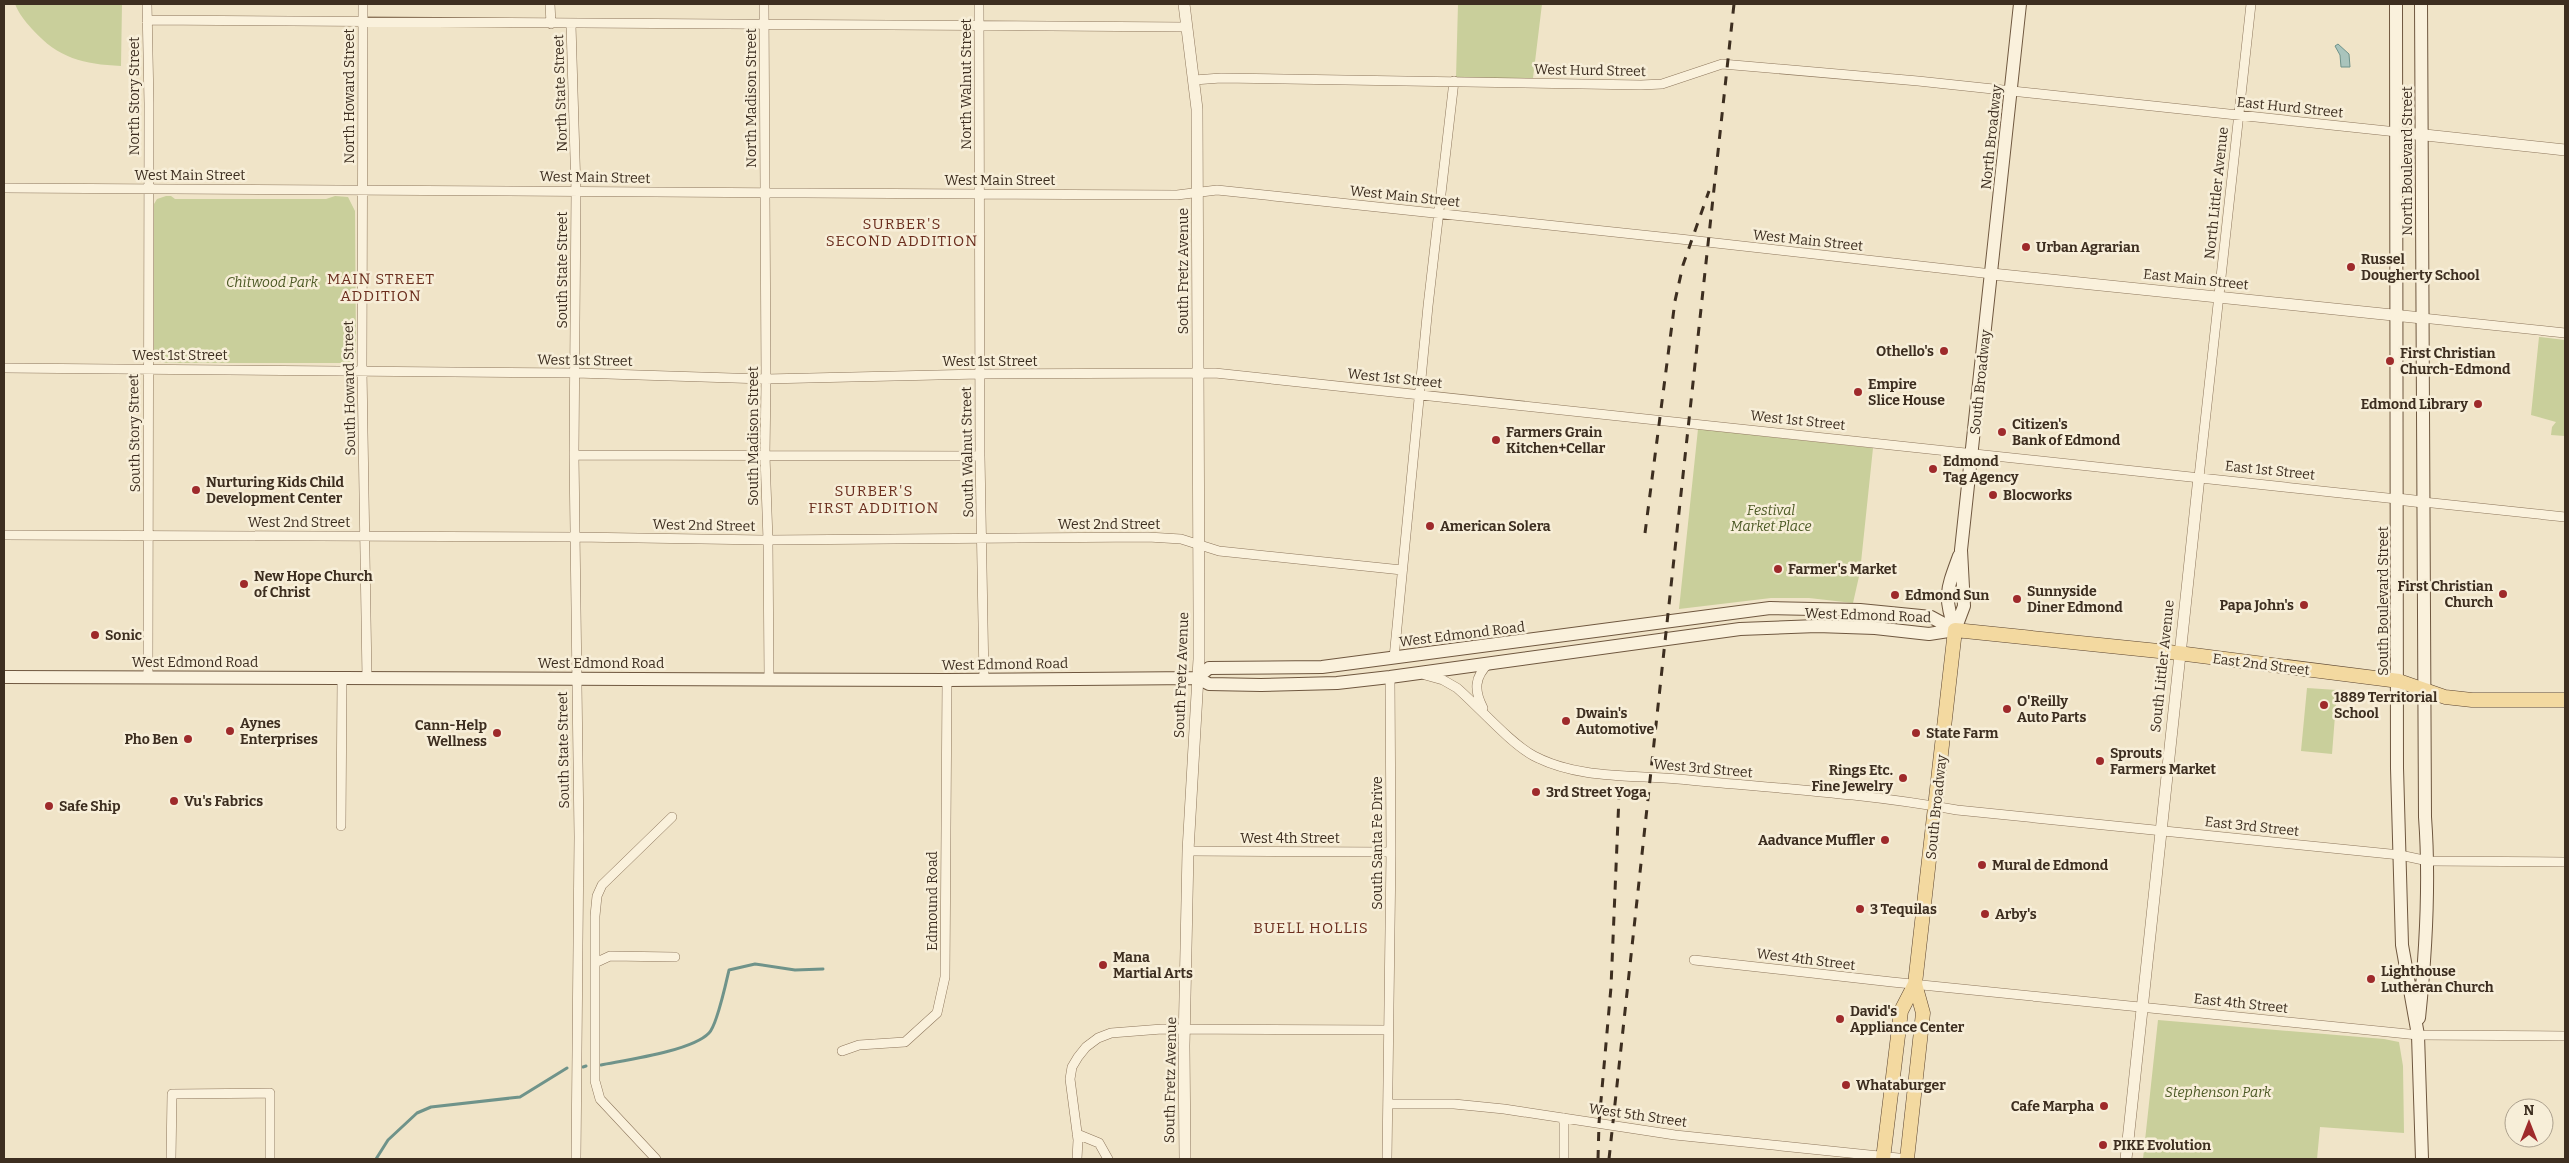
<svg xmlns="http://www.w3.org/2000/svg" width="2569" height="1163" viewBox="0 0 2569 1163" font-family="Bitter,serif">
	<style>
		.green { fill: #c9cf9b }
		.water { fill: #a9c4bc; stroke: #6f938a }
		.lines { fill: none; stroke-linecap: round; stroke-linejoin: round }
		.stream { stroke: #6f938a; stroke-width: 3 }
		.minor-casing { stroke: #8d765c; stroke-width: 10 }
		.tertiary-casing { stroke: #8d765c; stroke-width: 12 }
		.secondary-casing { stroke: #6f573f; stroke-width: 14 }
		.primary-casing { stroke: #5b4430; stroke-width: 15 }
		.minor { stroke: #faf1dc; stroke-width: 9 }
		.tertiary { stroke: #faf1dc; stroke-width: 11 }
		.secondary { stroke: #faf1dc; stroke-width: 12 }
		.primary { stroke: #f3d9a0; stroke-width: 14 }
		.rail { stroke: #3d2e20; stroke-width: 3; stroke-dasharray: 9 9; stroke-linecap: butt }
		.poi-dot { fill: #9e2a2b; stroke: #f7eed8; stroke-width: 2 }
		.labels { text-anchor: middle; stroke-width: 5; stroke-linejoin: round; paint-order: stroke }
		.street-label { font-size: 14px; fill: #3d2e20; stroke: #f7eed8 }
		.poi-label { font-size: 14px; font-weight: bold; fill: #3d2e20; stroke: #f7eed8; text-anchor: start }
		.park-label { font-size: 14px; font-style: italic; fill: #4d5a26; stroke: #f7eed8 }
		.neighbourhood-label { font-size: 15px; letter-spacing: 1px; fill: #6b2e1e; stroke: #f7eed8 }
	</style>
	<rect width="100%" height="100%" fill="#f0e4c8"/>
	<path class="green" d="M15,4H122L121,66C83,64 59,59 32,29C25,21 19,14 15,4Z
		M1458,4H1542L1533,78H1456Z
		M166,196H171L175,199H326L335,196L348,197L355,211L356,352L350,363H167L158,361L154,351V204L157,199Z
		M2539,337L2565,340V436L2551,435L2552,427L2556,422L2531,415Z
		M1698,429L1873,448L1860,572L1853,603L1809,598H1771L1679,609Z
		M2307,688L2337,690L2332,754L2301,751Z
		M2158,1020L2384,1039L2399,1042L2403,1066L2404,1133L2320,1127L2317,1159H2143Z"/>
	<path class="water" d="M2338,44L2349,54L2350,67H2341L2340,55L2335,46Z"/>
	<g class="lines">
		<path class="stream" d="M601,1065C626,1060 692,1051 709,1033C717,1025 726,983 729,970L755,964L795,970L823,969
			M583,1067L586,1066
			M376,1159L388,1140L417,1113L431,1107L520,1097L567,1068"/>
		<g class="minor-casing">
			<path id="minor" d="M147,4L149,104L148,677
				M363,4L362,370L367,678
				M550,4L551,24
				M764,4L766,379L765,456L768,540L769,680
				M979,4L980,456L984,679
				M147,20L1186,27
				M571,25L576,191L574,455L579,837L576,1159
				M1194,80L1221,78L1641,85L1662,84L1722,64L1918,81L2397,132
				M4,188L979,194L1177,195L1217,190C1475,217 1734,244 1992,274
				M2422,318L2565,333
				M4,368L576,373L766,379L980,374L1215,373L2397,499
				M574,455L980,456
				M2199,477L2251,4
				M2423,502L2565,517
				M4,535L576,537L768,540L1148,537L1181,539L1219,551L1402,570
				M1394,658L1428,306L1454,81
				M1425,675L1443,680L1457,688C1479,707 1511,744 1534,756C1578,779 1630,775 1678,779C1771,788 1865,793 1957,810L2400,855L2428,861L2565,862
				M1483,708C1474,691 1474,677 1489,663
				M341,826L342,678
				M1188,851L1391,852
				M1694,960L1892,982L2418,1035L2565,1036
				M595,963L610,956L675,957
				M842,1051L859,1045L905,1042L937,1013L945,977L947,680
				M1388,1104H1454L1504,1109L1675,1135L1908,1159
				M1077,1134L1099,1143L1108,1159
				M171,1159L172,1094L270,1093V1159
				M656,1159L600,1099L595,1081V916L597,896L602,885L672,817
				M1077,1159L1078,1140L1070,1079L1072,1067L1078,1057L1086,1047L1098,1038L1111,1033L1162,1029L1388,1030
				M1387,1159L1391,852L1390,677
				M1564,1159V1118"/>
		</g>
		<g class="tertiary-casing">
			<path id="tertiary" d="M1184,4L1197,109L1199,613V659L1188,851L1184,1046L1185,1159
				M2397,132L2565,150
				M1992,274L2422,318
				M2397,499L2423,502
				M2126,1159L2199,477"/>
		</g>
		<g class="secondary-casing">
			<path id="secondary" d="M2396,4L2397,768L2402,945L2418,1035L2422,1159
				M1955,630L1964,606L1961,550L2020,4
				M1955,630C1943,596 1947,589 1959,556
				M4,677L947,680L1197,678L1209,684L1261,685L1337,683L1390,677L1740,629L1817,626L1875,628L1929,634L1955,630
				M1197,678L1209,668L1322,667L1770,608L1860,610L1931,617L1955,630
				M2419,1018C2426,951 2430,884 2425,817L2421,4"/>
		</g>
		<g class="primary-casing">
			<path id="primary" d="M1883,1159L1901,1011L1915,984
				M1907,1159L1923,1013L1915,984L1955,630L2178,653L2399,681L2445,697L2472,700H2565"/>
		</g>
		<use href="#minor" class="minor"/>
		<use href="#tertiary" class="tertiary"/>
		<use href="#secondary" class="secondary"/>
		<use href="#primary" class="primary"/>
		<path class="rail" d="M1645,533L1675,301L1683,265L1709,191
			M1598,1159L1599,1123L1611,987L1619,796
			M1609,1159L1734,4"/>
	</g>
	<g class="poi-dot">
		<circle cx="2026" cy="247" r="5"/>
		<circle cx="2351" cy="267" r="5"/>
		<circle cx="1944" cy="351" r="5"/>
		<circle cx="2390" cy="361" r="5"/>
		<circle cx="1858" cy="392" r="5"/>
		<circle cx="2478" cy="404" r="5"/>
		<circle cx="2002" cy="432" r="5"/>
		<circle cx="1496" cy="440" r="5"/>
		<circle cx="1933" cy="469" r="5"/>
		<circle cx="196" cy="490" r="5"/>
		<circle cx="1993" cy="495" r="5"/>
		<circle cx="1430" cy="526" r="5"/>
		<circle cx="1778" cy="569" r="5"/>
		<circle cx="244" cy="584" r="5"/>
		<circle cx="2503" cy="594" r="5"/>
		<circle cx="1895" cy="595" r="5"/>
		<circle cx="2017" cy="599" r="5"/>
		<circle cx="2304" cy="605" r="5"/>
		<circle cx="95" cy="635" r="5"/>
		<circle cx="2324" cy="705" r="5"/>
		<circle cx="2007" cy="709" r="5"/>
		<circle cx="1566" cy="721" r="5"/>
		<circle cx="230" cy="731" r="5"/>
		<circle cx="497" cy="733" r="5"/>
		<circle cx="1916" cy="733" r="5"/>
		<circle cx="188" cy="739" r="5"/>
		<circle cx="2100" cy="761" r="5"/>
		<circle cx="1903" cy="778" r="5"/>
		<circle cx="1536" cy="792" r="5"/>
		<circle cx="174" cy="801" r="5"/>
		<circle cx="49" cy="806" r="5"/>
		<circle cx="1885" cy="840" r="5"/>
		<circle cx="1982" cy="865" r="5"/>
		<circle cx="1860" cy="909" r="5"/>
		<circle cx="1985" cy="914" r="5"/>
		<circle cx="1103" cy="965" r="5"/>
		<circle cx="2371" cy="979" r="5"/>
		<circle cx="1840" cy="1019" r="5"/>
		<circle cx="1846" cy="1085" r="5"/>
		<circle cx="2104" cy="1106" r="5"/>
		<circle cx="2103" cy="1145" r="5"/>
	</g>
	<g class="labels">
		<g class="street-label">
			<text transform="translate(1590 70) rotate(1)" y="5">West Hurd Street</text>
			<text transform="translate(966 84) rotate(-90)" y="5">North Walnut Street</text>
			<text transform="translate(560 93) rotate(-92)" y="5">North State Street</text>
			<text transform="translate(134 96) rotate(-90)" y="5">North Story Street</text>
			<text transform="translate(349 96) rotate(-90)" y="5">North Howard Street</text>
			<text transform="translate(751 98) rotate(-90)" y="5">North Madison Street</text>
			<text transform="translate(2290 107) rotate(6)" y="5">East Hurd Street</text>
			<text transform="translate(1991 137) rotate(-84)" y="5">North Broadway</text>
			<text transform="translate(2407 161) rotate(-90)" y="5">North Boulevard Street</text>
			<text x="190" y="180">West Main Street</text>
			<text transform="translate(595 177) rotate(1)" y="5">West Main Street</text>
			<text x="1000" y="185">West Main Street</text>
			<text transform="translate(2216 193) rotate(-84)" y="5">North Littler Avenue</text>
			<text transform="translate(1405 196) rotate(6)" y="5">West Main Street</text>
			<text transform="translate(1808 240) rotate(6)" y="5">West Main Street</text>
			<text transform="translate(562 270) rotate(-90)" y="5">South State Street</text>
			<text transform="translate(1183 271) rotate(-90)" y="5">South Fretz Avenue</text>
			<text transform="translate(2196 279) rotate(6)" y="5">East Main Street</text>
			<text x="180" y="360">West 1st Street</text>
			<text transform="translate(585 360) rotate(1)" y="5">West 1st Street</text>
			<text x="990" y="366">West 1st Street</text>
			<text transform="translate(1395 378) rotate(6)" y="5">West 1st Street</text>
			<text transform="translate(1980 382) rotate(-84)" y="5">South Broadway</text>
			<text transform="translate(349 388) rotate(-91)" y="5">South Howard Street</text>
			<text transform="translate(1798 420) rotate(6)" y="5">West 1st Street</text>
			<text transform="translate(134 433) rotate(-91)" y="5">South Story Street</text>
			<text transform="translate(753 436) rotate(-90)" y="5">South Madison Street</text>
			<text transform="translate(967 452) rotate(-91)" y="5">South Walnut Street</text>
			<text transform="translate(2270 470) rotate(6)" y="5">East 1st Street</text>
			<text x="299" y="527">West 2nd Street</text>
			<text x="1109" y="529">West 2nd Street</text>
			<text transform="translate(704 525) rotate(1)" y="5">West 2nd Street</text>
			<text transform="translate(2383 601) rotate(-90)" y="5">South Boulevard Street</text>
			<text transform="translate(1868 615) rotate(2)" y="5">West Edmond Road</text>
			<text transform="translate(1462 634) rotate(-7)" y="5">West Edmond Road</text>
			<text x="195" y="667">West Edmond Road</text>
			<text x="601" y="668">West Edmond Road</text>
			<text transform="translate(1005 664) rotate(-1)" y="5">West Edmond Road</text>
			<text transform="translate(2261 664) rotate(7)" y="5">East 2nd Street</text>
			<text transform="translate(2162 666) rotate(-84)" y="5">South Littler Avenue</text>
			<text transform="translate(1181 675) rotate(-88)" y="5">South Fretz Avenue</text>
			<text transform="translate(563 750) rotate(-91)" y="5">South State Street</text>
			<text transform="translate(1703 768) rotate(5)" y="5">West 3rd Street</text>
			<text transform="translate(1936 807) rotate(-84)" y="5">South Broadway</text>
			<text transform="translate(2252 826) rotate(6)" y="5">East 3rd Street</text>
			<text x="1290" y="843">West 4th Street</text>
			<text transform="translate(1377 843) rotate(-90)" y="5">South Santa Fe Drive</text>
			<text transform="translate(932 901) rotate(-90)" y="5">Edmound Road</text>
			<text transform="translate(1806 959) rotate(7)" y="5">West 4th Street</text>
			<text transform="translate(2241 1003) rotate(6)" y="5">East 4th Street</text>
			<text transform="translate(1170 1080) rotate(-89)" y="5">South Fretz Avenue</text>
			<text transform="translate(1638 1115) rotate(8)" y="5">West 5th Street</text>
		</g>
		<g class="poi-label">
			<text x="2036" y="252">Urban Agrarian</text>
			<text x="2361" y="264">Russel<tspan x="2361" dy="16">Dougherty School</tspan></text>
			<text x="1934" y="356" text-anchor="end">Othello's</text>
			<text x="2400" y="358">First Christian<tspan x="2400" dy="16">Church-Edmond</tspan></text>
			<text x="1868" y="389">Empire<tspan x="1868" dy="16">Slice House</tspan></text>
			<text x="2468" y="409" text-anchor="end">Edmond Library</text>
			<text x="2012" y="429">Citizen's<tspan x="2012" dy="16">Bank of Edmond</tspan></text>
			<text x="1506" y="437">Farmers Grain<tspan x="1506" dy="16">Kitchen+Cellar</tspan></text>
			<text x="1943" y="466">Edmond<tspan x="1943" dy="16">Tag Agency</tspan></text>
			<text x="206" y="487">Nurturing Kids Child<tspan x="206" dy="16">Development Center</tspan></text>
			<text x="2003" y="500">Blocworks</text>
			<text x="1440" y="531">American Solera</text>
			<text x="1788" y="574">Farmer's Market</text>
			<text x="254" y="581">New Hope Church<tspan x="254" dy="16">of Christ</tspan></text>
			<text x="2493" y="591" text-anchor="end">First Christian<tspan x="2493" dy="16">Church</tspan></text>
			<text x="2027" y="596">Sunnyside<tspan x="2027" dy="16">Diner Edmond</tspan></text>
			<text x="1905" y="600">Edmond Sun</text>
			<text x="2294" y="610" text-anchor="end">Papa John's</text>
			<text x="105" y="640">Sonic</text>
			<text x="2334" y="702">1889 Territorial<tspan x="2334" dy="16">School</tspan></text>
			<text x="2017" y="706">O'Reilly<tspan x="2017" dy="16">Auto Parts</tspan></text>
			<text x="1576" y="718">Dwain's<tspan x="1576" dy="16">Automotive</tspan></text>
			<text x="240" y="728">Aynes<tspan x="240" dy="16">Enterprises</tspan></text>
			<text x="487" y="730" text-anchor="end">Cann-Help<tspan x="487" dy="16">Wellness</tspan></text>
			<text x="1926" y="738">State Farm</text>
			<text x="178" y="744" text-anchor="end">Pho Ben</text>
			<text x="2110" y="758">Sprouts<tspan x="2110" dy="16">Farmers Market</tspan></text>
			<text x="1893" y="775" text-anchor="end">Rings Etc.<tspan x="1893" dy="16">Fine Jewelry</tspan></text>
			<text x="1546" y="797">3rd Street Yoga</text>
			<text x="184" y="806">Vu's Fabrics</text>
			<text x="59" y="811">Safe Ship</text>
			<text x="1875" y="845" text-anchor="end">Aadvance Muffler</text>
			<text x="1992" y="870">Mural de Edmond</text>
			<text x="1870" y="914">3 Tequilas</text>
			<text x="1995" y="919">Arby's</text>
			<text x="1113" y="962">Mana<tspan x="1113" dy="16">Martial Arts</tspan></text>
			<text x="2381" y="976">Lighthouse<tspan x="2381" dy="16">Lutheran Church</tspan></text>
			<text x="1850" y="1016">David's<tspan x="1850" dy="16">Appliance Center</tspan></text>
			<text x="1856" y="1090">Whataburger</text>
			<text x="2094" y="1111" text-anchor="end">Cafe Marpha</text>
			<text x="2113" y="1150">PIKE Evolution</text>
		</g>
		<g class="park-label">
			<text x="272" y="287">Chitwood Park</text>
			<text x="1771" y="515">Festival<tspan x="1771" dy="16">Market Place</tspan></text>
			<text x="2218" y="1097">Stephenson Park</text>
		</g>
		<g class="neighbourhood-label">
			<text x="902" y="229">SURBER'S<tspan x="902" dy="17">SECOND ADDITION</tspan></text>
			<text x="381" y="284">MAIN STREET<tspan x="381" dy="17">ADDITION</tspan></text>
			<text x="874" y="496">SURBER'S<tspan x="874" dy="17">FIRST ADDITION</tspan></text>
			<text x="1311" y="933">BUELL HOLLIS</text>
		</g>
	</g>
	<rect width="2569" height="1163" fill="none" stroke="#3d2e20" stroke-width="10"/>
	<g transform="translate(2529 1123)"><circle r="24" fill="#f7eed8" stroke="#ada18e"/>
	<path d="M0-4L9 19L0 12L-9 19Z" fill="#9e2a2b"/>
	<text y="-8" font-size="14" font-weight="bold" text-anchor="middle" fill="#3d2e20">N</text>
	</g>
</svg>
